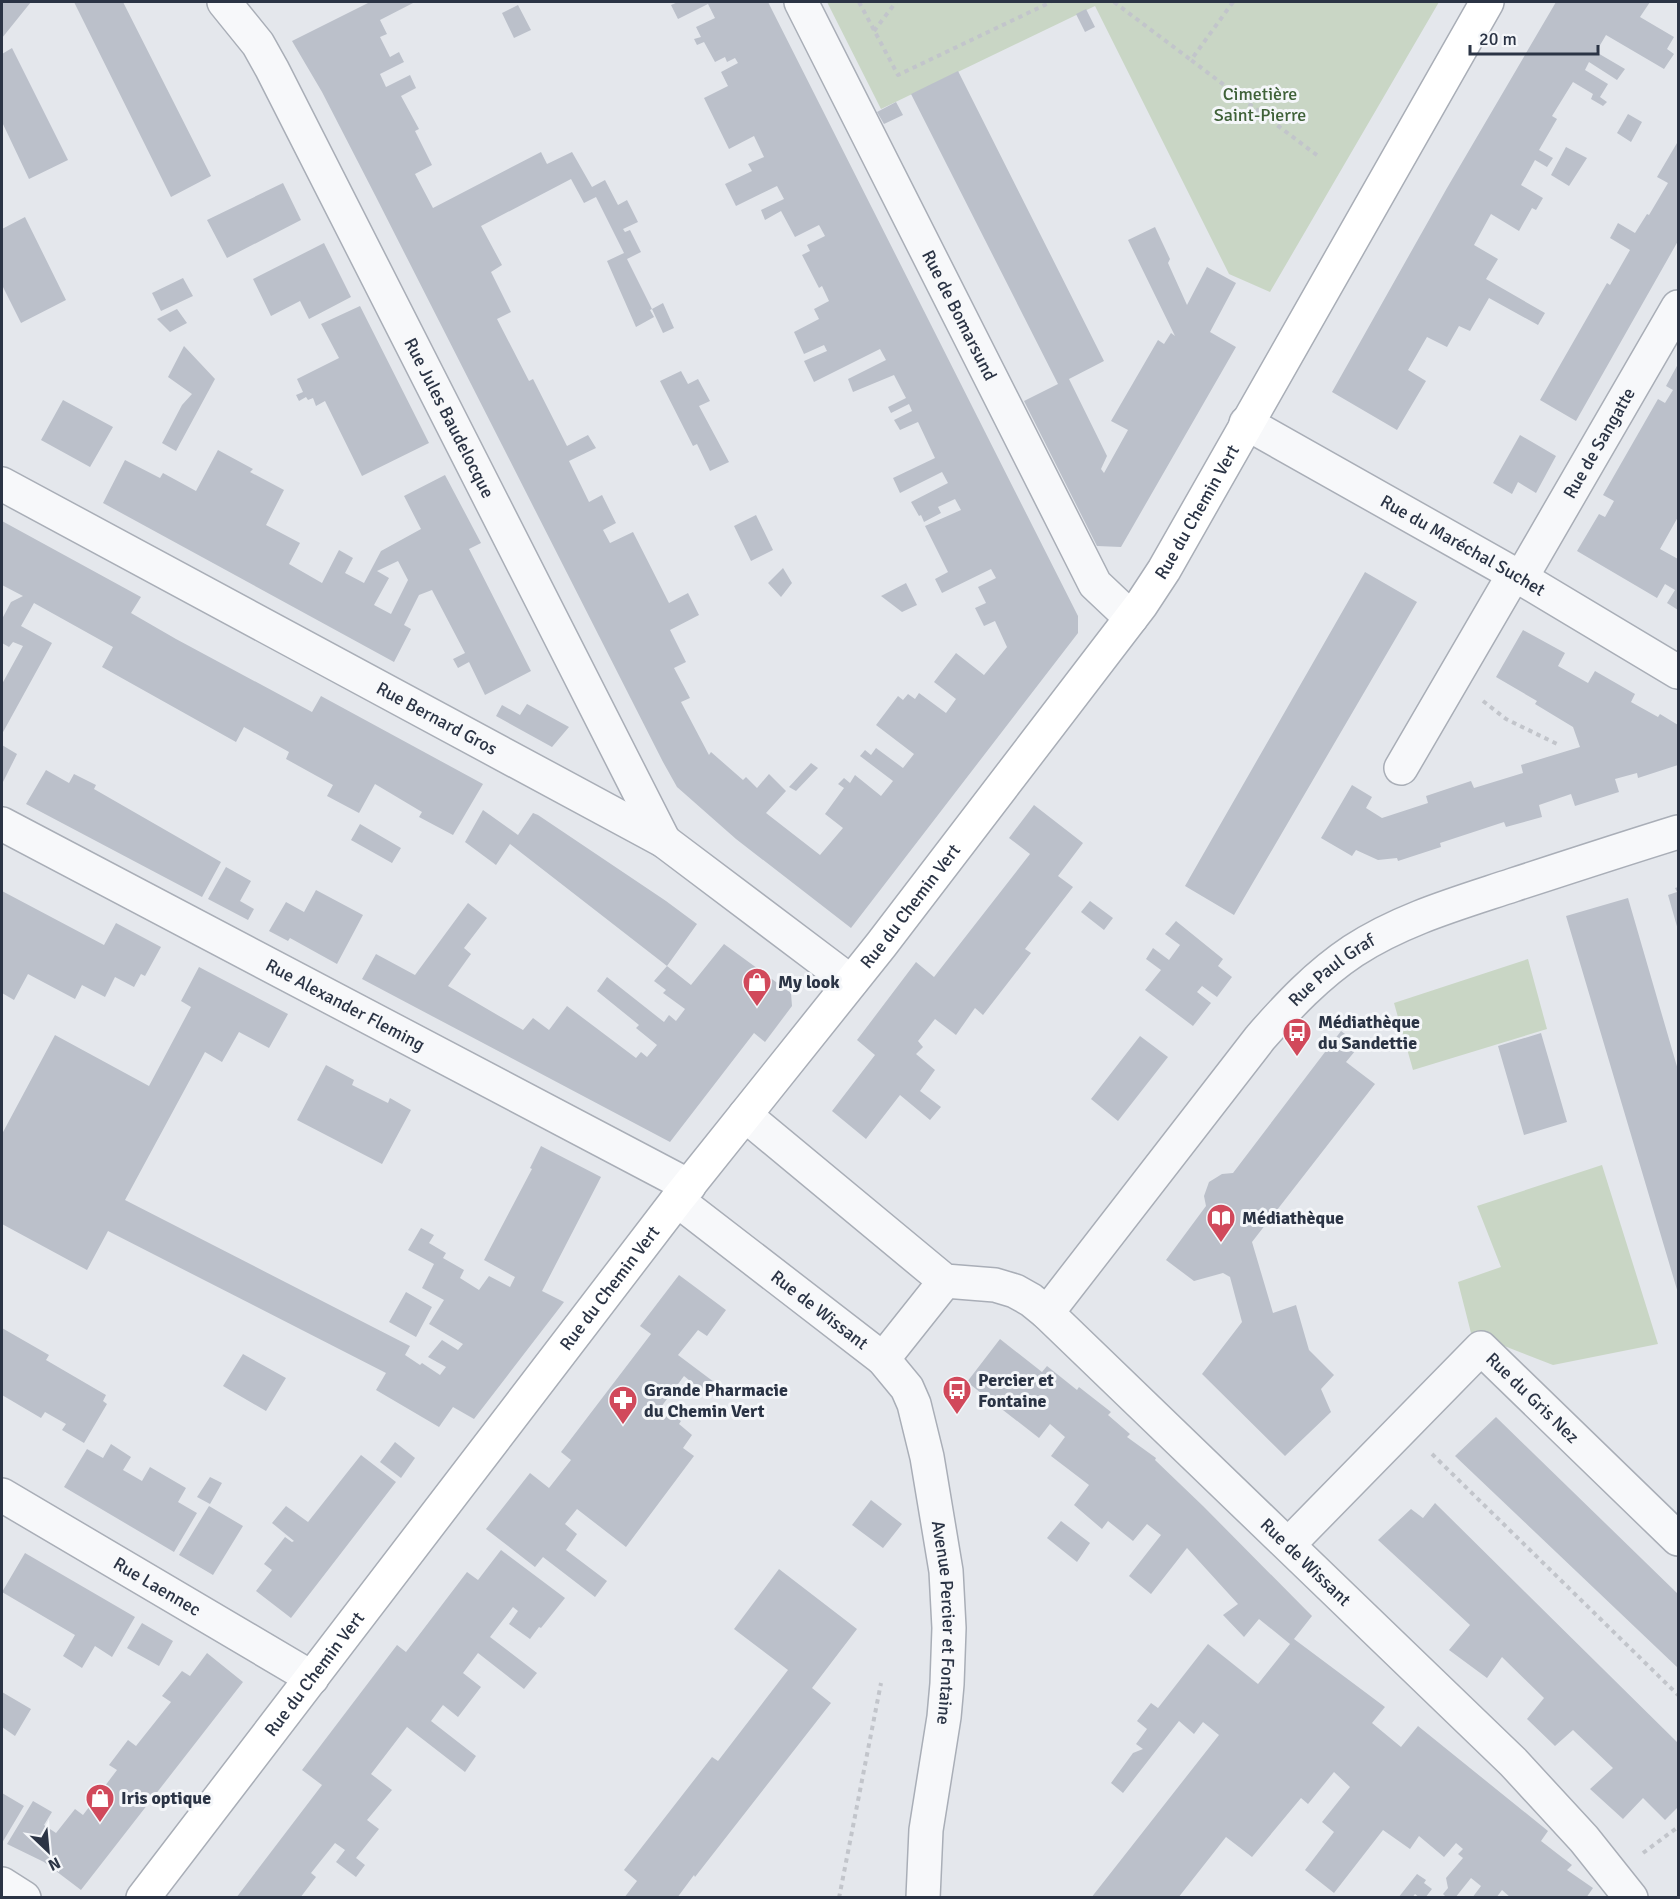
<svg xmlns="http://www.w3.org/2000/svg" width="1680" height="1899" viewBox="0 0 1680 1899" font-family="Signika,sans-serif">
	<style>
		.green { fill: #c9d6c5 }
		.building { fill: #bbc0ca; fill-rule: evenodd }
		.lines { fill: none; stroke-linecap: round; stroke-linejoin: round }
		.street-casing { stroke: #a9aeb7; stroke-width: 36 }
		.secondary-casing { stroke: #a9aeb7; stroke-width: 36 }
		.path { stroke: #c2c5cb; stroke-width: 4; stroke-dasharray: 4.5 4.5; stroke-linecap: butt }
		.street { stroke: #f7f8fa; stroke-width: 33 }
		.secondary { stroke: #fff; stroke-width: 33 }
		.labels { text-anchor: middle; stroke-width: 6; stroke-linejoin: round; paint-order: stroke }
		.park-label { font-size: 18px; fill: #3f6138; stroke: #f4f6f9 }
		.street-label { font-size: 18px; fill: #2b3445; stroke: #f4f6f9 }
		.poi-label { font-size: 18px; font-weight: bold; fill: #2b3445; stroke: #f4f6f9; text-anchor: start }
	</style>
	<rect width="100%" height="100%" fill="#e4e7ec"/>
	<path class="green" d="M827,2H1439L1270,292L1229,274L1095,6L881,109Z
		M1528,959L1547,1029L1413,1070L1394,1003Z
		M1602,1165L1658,1344L1553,1365L1471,1333L1458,1282L1501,1267L1477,1206Z"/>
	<path class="building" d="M2,2H31L2,38Z
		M74,2H123L211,176L171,197Z
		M370,2H415L380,20L387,34L380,37L390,57L399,52L404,62L380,74L386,87L410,75L416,88L401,96L419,129L415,131L432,165L415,174L433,208L541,152L547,164L572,152L592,187L605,180L618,205L627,200L638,222L623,229L625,232L630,230L641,252L627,259L652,309L650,310L654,317L636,327L607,261L624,253L596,197L584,203L571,179L481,226L502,265L491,272L511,312L497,319L529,381L533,379L567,446L588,435L596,448L569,461L589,502L602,495L616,523L603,530L610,543L633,532L669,603L688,593L699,615L670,630L686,662L674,668L690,698L681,702L709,755L711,752L743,780L746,777L757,788L769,774L786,791L766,813L820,855L843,828L825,814L844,788L838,784L844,778L850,783L855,775L881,796L893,781L860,756L865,750L871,755L876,748L903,768L914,754L876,725L898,696L903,700L908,694L915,699L919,693L946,713L956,699L934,682L956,653L984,675L1007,647L995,621L984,626L975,608L986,603L978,587L996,578L991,569L942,593L935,579L948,572L925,526L961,510L955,499L938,507L941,513L924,522L921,515L919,516L911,502L948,483L942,472L900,493L893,478L935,458L918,422L900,430L894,420L912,411L909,404L891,413L888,407L906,398L894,375L853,392L848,379L886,360L880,349L814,382L804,361L827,351L824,345L804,354L794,332L819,319L814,309L829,301L822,286L819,288L802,255L810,251L807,245L825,236L819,225L795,237L781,211L765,220L761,210L784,199L777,186L736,206L725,184L752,171L748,164L764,157L754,136L729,149L704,98L728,86L721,72L738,63L735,58L727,62L725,57L715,62L704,42L697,45L694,39L701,37L696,27L715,18L708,4L678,19L671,5L678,2H768L1078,616V633L851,928L736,839L677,787L663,762L375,195L322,92L292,41Z
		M1556,2H1650L1640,17L1674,37L1667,49L1674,54L1664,69L1606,35L1596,52L1625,69L1617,80L1589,62L1585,70L1608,84L1600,97L1607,102L1603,106L1591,99L1593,94L1573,82L1552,116L1557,119L1539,150L1553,158L1547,167L1535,160L1521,185L1543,198L1536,210L1532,208L1519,231L1491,214L1474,245L1498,259L1486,279L1545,313L1538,325L1489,298L1470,331L1459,326L1447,347L1427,337L1408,370L1426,381L1397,430L1332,392L1447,188Z
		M518,5L531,30L514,38L502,13Z
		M1086,9L1095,27L1085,32L1076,14Z
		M12,48L68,160L29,179L2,122V54Z
		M958,71L1104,361L1069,379L1107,456L1101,469L1104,473L1128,430L1111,421L1158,340L1164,344L1171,333L1175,336L1128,240L1155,227L1170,259L1168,263L1187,305L1207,267L1236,283L1210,332L1236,347L1121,547L1097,546L1024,401L1058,384L911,94Z
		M896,102L903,115L884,124L877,112Z
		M1628,114L1642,122L1631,142L1617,133Z
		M1677,143L1678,144V241L1576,421L1540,400L1607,283L1610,285L1630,250L1610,238L1618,223L1635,233L1647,214L1649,215L1668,183L1657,177Z
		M1566,147L1587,158L1569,186L1551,175Z
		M283,183L301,220L227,258L207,220Z
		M25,217L66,300L21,323L2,285V229Z
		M324,243L351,297L309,319L300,301L271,316L253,279Z
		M183,278L193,296L161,311L152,293Z
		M663,303L674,328L663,333L652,309Z
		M360,306L429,443L362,476L325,401L316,406L313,398L308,400L306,397L299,401L296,395L303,392L297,379L339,358L321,324Z
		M177,309L187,323L170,332L157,319Z
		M184,346L215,379L176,451L162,443L182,405L192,394L168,377Z
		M1678,364V517L1660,549L1678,559V610L1667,603L1675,590L1665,584L1657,598L1577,551L1599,514L1605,517L1614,501L1603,495L1658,399L1665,403L1673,390L1666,386Z
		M681,371L688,384L698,379L710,401L699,406L729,462L710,471L697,444L693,446L660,381Z
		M63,400L113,427L90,467L41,440Z
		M1520,435L1556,456L1536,493L1518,482L1512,494L1493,483Z
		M218,450L253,469L250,472L284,490L266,525L300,543L289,564L322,583L339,550L353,558L345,573L364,583L381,551L421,529L404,496L445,475L481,543L469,549L531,671L485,695L469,662L458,668L453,659L465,653L432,590L419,595L404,625L411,629L394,662L103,503L125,460L160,478L163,473L196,491ZM398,561L408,580L391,614L374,605L389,578L377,571Z
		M756,515L773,550L751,561L734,526Z
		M2,521L141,597L131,613L176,639L312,712L321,696L483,784L453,835L419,817L422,812L375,784L359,813L327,796L333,785L286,759L289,752L244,727L236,742L102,667L113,647L34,603L21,626L52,643L2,734V684L23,646L13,642L9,647L2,643V619L11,602L23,596L2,585Z
		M783,568L792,583L781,597L768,583Z
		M1365,572L1417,602L1234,915L1185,886Z
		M906,583L917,605L902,612L881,596Z
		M1523,630L1565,653L1558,666L1588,683L1595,671L1635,694L1631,702L1658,717L1660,714L1678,725V765L1638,778L1637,773L1615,779L1619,792L1575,806L1571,794L1539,805L1542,817L1506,827L1504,822L1440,843L1441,847L1398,861L1397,858L1378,860L1356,850L1352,856L1321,838L1352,785L1372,797L1366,808L1382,818L1428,803L1426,796L1471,781L1474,788L1523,773L1521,765L1580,747L1573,727L1535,704L1537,701L1496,677Z
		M527,704L569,727L552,747L496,716L502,705L520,715Z
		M2,745L17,754L2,784Z
		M811,763L818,768L796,791L789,787Z
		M46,770L69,783L74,774L96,785L94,789L221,862L202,897L26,804Z
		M1034,805L1083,843L1058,876L1073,887L1025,949L1031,953L983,1015L975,1008L956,1035L935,1019L918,1041L923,1047L916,1054L935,1070L920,1091L941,1107L930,1120L900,1095L866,1139L832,1111L875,1055L857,1040L916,962L934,977L1030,854L1009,838Z
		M483,810L518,835L533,813L538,815L666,901L697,924L667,966L510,844L496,865L465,842Z
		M360,824L401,848L392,863L351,840Z
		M226,867L251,881L240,901L254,909L248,920L208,899Z
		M1678,887V930L1668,895L1677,892L1675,888Z
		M316,890L363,915L337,964L290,938L288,941L269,931L286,902L304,912Z
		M2,891L104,945L116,923L161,947L145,976L141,974L134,987L115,977L105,997L82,985L75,999L28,974L14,1000L2,993Z
		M1628,898L1678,1070V1293L1566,916Z
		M1090,901L1113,918L1104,930L1081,912Z
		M468,903L487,918L464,948L471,954L448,986L523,1030L533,1018L549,1030L567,1006L636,1058L641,1052L647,1057L657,1045L636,1028L639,1025L597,991L607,977L664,1022L669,1015L676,1021L685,1009L663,993L666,990L654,981L667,966L691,985L724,944L791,993L792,1006L765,1042L754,1033L670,1142L362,979L376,954L415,975Z
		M1176,921L1223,959L1218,966L1232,977L1217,997L1202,986L1197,992L1211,1003L1193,1026L1145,990L1161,970L1146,959L1153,948L1169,960L1180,945L1165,934Z
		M199,967L288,1014L269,1048L239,1032L222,1062L205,1052L125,1200L410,1346L405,1355L420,1365L422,1363L440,1375L446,1367L428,1357L442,1340L458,1350L463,1344L429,1324L444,1300L422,1288L434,1264L408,1250L421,1228L434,1235L429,1243L446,1253L443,1258L464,1270L460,1278L479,1290L489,1276L510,1287L515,1277L484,1260L532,1169L530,1168L541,1146L601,1177L542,1291L564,1302L474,1419L453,1407L439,1427L376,1390L386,1373L108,1231L87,1270L2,1224V1134L55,1035L149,1086L191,1007L181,1001Z
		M1341,1031L1360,1045L1346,1062L1375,1084L1252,1242L1273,1313L1296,1305L1309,1350L1334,1375L1321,1389L1331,1412L1285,1456L1202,1374L1242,1322L1230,1277L1223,1273L1194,1281L1166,1260L1206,1206L1204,1196L1209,1182L1222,1174L1233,1173Z
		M1541,1033L1567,1122L1524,1135L1498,1046Z
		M1140,1036L1168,1057L1118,1121L1091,1099Z
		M326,1065L354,1080L352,1085L388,1103L390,1098L411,1110L382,1164L297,1120Z
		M679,1275L726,1310L707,1336L698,1330L678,1355L714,1382L706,1394L684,1376L661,1407L681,1421L679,1424L692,1435L683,1448L694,1456L626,1547L577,1509L565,1524L577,1534L566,1550L607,1581L595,1597L543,1557L535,1567L486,1529L530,1473L549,1488L571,1460L561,1452L651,1334L640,1326Z
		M406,1292L432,1307L416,1337L389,1322Z
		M2,1328L49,1355L46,1360L106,1395L103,1401L107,1404L84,1443L62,1430L66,1424L45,1412L41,1418L2,1395Z
		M1000,1339L1042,1372L1047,1366L1077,1390L1079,1387L1111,1412L1108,1415L1130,1434L1127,1437L1156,1458L1155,1460L1203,1506L1312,1616L1294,1639L1385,1707L1372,1723L1401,1747L1418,1726L1548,1831L1541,1841L1572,1865L1567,1870L1593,1888L1586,1898H1511L1502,1890L1496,1898H1472L1481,1886L1471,1878L1455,1898H1447L1443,1894L1448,1888L1446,1878L1463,1858L1458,1854L1463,1849L1456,1843L1444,1857L1419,1836L1410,1849L1383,1830L1334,1893L1305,1870L1334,1832L1322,1822L1350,1787L1334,1772L1308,1804L1301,1798L1252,1857L1226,1837L1178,1898H1091L1219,1735L1203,1722L1194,1734L1179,1721L1123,1793L1111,1783L1133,1753L1143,1749L1136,1744L1147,1729L1137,1721L1151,1703L1158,1708L1208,1644L1258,1684L1290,1644L1259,1619L1244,1637L1223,1615L1238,1604L1187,1548L1151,1594L1129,1576L1161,1535L1147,1524L1133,1541L1108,1521L1102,1529L1074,1505L1089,1485L1051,1456L1065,1437L1050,1424L1039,1438L967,1382Z
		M243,1354L286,1378L266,1411L223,1386Z
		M1496,1417L1678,1594V1668L1455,1456Z
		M395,1442L415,1458L401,1478L380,1462Z
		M111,1444L131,1457L123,1470L142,1481L150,1467L186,1488L178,1502L197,1513L174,1552L64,1487L87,1449L103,1458Z
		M361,1455L396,1482L291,1618L256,1591L272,1570L264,1564L285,1537L292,1542L294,1541L272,1523L286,1506L308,1522Z
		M210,1477L222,1483L210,1504L197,1497Z
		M871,1500L902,1524L883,1548L852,1525Z
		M1435,1503L1678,1743V1807L1665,1820L1643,1798L1623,1819L1590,1789L1613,1768L1573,1730L1555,1746L1527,1719L1544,1698L1502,1657L1487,1678L1449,1650L1470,1625L1378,1540L1411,1509L1423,1518Z
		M209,1506L243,1526L213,1575L179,1555Z
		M1061,1521L1090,1543L1077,1562L1047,1538Z
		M501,1550L565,1598L541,1628L539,1627L530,1639L509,1624L518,1611L513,1607L490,1637L537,1673L524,1689L478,1653L463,1673L481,1687L458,1717L443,1705L431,1721L476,1756L465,1772L407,1727L371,1774L392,1790L367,1820L379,1829L356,1858L365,1865L356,1877L336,1862L345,1850L335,1843L311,1873L316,1877L300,1898H236L322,1785L302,1770L397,1645L406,1652L467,1572L478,1580Z
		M25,1553L135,1617L112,1657L95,1646L82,1668L63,1656L75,1635L2,1592Z
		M779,1569L857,1629L812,1688L831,1703L695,1877L694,1875L677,1898H624L637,1881L624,1870L712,1757L718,1761L788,1670L734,1629Z
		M142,1623L173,1641L159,1666L127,1648Z
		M207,1653L243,1682L81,1890L44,1862L7,1844L33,1801L52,1812L44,1825L56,1833L75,1809L83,1815L117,1770L109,1765L128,1740L136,1746L171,1702L162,1696L182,1671L190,1676Z
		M2,1692L31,1709L15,1736L2,1727Z
		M2,1793L24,1806L2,1843Z
		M1417,1874L1426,1880L1424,1883L1432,1889L1425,1898H1420L1415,1894L1412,1898H1398Z"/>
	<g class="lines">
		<g class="street-casing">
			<g id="street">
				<path id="s1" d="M224,2L258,44L272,69L664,841"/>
				<path id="s2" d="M801,2L1095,584L1131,618"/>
				<path id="s3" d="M1246,423L1521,578L1678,672"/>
				<path id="s4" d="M2,484L664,841L851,982"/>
				<path id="s5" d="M1521,578L1678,307"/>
				<path d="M1401,768L1514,574"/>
				<path id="s6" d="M2,824L689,1186"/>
				<path id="s7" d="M745,1115L945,1281L995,1285L1015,1291L1031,1300L1047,1313L1513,1762L1584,1839L1631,1898"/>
				<path id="s8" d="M677,1200L883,1359L907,1388L914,1404L927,1457L946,1571L949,1628L947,1684L944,1717L926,1830L923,1898"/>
				<path id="s9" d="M1047,1313L1260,1038C1288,1006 1317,975 1353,951C1402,919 1459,903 1513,885C1568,867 1623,849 1678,832"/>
				<path d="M883,1359L945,1281"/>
				<path id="s10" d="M2,1495L312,1678"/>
				<path id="s11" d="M1289,1544L1481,1348L1678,1539"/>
				<path d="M2,1884L24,1898"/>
			</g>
		</g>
		<g class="secondary-casing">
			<g id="secondary">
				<path id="s12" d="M143,1898L677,1200L881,945L1141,605L1164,570L1487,2"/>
			</g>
		</g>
		<path class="path" d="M859,2L898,75L1051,2
			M1114,2L1191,60
			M1233,2L1191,60L1318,156
			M874,31L896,2
			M1483,701L1506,719L1557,744
			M1432,1454L1678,1695
			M1643,1853L1678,1827
			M839,1898L881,1683"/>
		<use href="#street" class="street"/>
		<use href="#secondary" class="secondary"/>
	</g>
	<defs>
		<g id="shop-pin" transform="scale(1.5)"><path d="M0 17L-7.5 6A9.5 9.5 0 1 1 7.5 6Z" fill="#d1495b" stroke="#f4f6f9"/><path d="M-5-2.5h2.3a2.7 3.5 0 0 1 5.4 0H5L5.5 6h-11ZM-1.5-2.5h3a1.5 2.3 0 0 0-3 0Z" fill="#fff"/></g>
		<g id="bus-pin" transform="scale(1.5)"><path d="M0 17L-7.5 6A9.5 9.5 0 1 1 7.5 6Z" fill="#d1495b" stroke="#f4f6f9"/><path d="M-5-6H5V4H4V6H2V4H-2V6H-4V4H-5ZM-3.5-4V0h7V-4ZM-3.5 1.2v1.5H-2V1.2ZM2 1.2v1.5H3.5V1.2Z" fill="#fff"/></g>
		<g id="library-pin" transform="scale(1.5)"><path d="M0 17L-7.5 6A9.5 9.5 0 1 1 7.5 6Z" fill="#d1495b" stroke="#f4f6f9"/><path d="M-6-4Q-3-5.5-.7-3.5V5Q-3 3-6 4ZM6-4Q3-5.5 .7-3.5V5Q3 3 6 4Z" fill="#fff"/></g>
		<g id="pharmacy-pin" transform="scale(1.5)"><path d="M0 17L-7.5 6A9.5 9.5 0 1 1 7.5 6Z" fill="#d1495b" stroke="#f4f6f9"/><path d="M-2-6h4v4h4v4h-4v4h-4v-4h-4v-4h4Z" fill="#fff"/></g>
	</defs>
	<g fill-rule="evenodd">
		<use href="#shop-pin" x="757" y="982"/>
		<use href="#bus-pin" x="1297" y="1032"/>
		<use href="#library-pin" x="1221" y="1218"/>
		<use href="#bus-pin" x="957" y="1390"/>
		<use href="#pharmacy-pin" x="623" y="1400"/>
		<use href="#shop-pin" x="100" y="1798"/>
	</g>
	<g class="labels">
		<g class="park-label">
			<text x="1260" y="100">Cimetière<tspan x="1260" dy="21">Saint-Pierre</tspan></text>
		</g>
		<g class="street-label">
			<text dy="6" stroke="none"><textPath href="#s2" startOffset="351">Rue de Bomarsund</textPath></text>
			<text dy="6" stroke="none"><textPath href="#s1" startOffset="474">Rue Jules Baudelocque</textPath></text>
			<text dy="6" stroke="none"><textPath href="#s5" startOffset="156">Rue de Sangatte</textPath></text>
			<text dy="6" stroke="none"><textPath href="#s12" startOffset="1742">Rue du Chemin Vert</textPath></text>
			<text dy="6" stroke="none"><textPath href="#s3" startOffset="249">Rue du Maréchal Suchet</textPath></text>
			<text dy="6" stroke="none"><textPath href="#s4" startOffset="494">Rue Bernard Gros</textPath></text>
			<text dy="6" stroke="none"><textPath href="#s12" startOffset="1254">Rue du Chemin Vert</textPath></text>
			<text dy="6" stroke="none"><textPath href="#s9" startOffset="447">Rue Paul Graf</textPath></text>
			<text dy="6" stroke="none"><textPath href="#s6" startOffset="388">Rue Alexander Fleming</textPath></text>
			<text dy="6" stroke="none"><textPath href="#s12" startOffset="768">Rue du Chemin Vert</textPath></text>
			<text dy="6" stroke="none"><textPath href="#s8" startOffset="180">Rue de Wissant</textPath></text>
			<text dy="6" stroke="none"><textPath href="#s11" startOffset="346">Rue du Gris Nez</textPath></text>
			<text dy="6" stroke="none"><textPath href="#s7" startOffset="729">Rue de Wissant</textPath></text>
			<text dy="6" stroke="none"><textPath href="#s10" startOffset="180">Rue Laennec</textPath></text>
			<text dy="6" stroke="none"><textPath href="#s8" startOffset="537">Avenue Percier et Fontaine</textPath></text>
			<text dy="6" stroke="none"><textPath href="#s12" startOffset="282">Rue du Chemin Vert</textPath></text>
		</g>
		<g class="poi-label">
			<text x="778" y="988">My look</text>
			<text x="1318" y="1028">Médiathèque<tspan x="1318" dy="21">du Sandettie</tspan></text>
			<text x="1242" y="1224">Médiathèque</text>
			<text x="978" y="1386">Percier et<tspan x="978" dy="21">Fontaine</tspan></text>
			<text x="644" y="1396">Grande Pharmacie<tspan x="644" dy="21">du Chemin Vert</tspan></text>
			<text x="121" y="1804">Iris optique</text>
		</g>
	</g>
	<rect width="1680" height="1899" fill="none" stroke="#2b3445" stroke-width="6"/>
	<g transform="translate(48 1851) rotate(154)" stroke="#f4f6f9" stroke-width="4.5" paint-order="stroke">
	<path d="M0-4.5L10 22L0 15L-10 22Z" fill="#2b3445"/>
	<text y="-9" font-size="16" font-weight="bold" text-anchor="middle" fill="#2b3445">N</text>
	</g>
	<path d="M1470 45v9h128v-9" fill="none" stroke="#2b3445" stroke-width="3"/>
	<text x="1479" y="45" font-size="18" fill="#2b3445" stroke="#f4f6f9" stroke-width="4.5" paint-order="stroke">20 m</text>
</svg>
